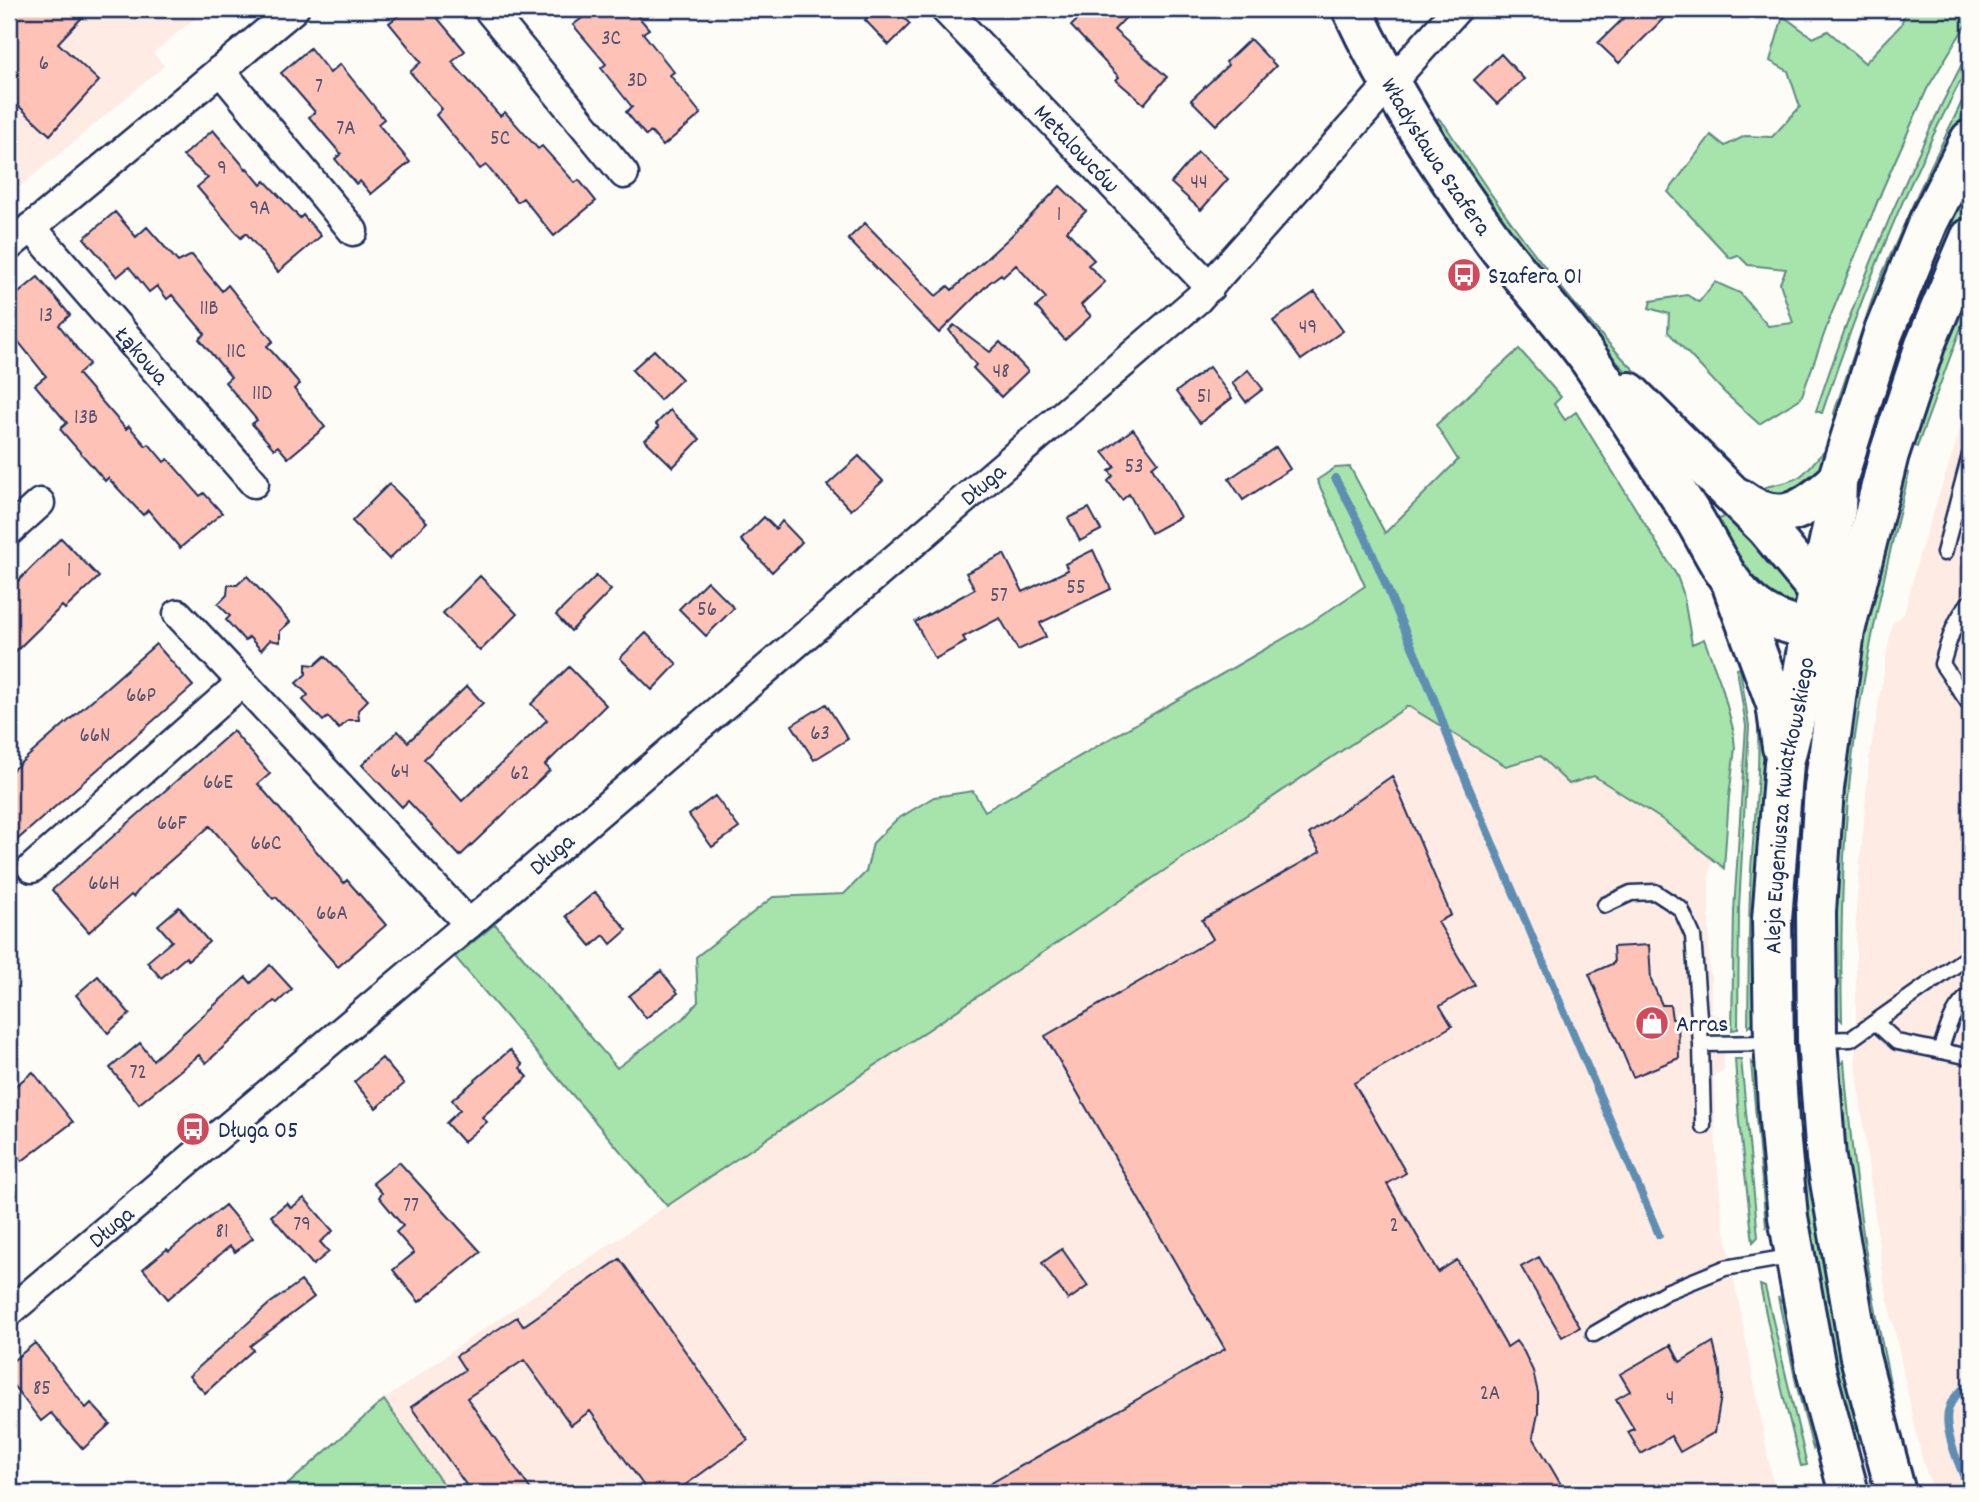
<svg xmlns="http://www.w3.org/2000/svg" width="1979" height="1502" viewBox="0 0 1979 1502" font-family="Dekko,sans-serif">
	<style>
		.built { fill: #fdebe4 }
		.green { fill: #a6e4ab; stroke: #608a84; stroke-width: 2 }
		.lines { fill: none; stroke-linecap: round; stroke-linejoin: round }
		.stream { stroke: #5e8eb3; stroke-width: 8 }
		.building { fill: #fec3b6; stroke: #1b2f5e; stroke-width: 2 }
		.lane-casing { stroke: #1b2f5e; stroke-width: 19 }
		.street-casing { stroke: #1b2f5e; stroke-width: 33 }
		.secondary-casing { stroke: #1b2f5e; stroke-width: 44 }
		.lane { stroke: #fdfcf7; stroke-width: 14 }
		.street { stroke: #fdfcf7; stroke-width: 28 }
		.secondary { stroke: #fdfcf7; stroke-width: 38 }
		.labels { text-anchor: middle; stroke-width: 6; stroke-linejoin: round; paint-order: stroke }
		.number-label { font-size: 21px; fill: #545474 }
		.street-label { font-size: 24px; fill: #1b2f5e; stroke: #fdfcf7 }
		.poi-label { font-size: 24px; fill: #1b2f5e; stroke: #fdfcf7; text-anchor: start }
	</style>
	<rect width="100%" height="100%" fill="#fdfcf7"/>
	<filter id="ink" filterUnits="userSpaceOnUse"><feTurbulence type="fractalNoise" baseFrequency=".0143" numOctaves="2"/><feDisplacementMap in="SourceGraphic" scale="14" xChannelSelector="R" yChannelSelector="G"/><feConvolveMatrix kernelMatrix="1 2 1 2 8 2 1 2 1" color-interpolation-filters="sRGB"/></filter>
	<g filter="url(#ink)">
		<path class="built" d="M9,9H206L153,53L164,66L9,196Z
			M1970,401V1493H1934L1922,1459L1884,1281L1869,1170L1856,1064V911L1869,761L1892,624L1904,614L1920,552Z
			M1408,706L1506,766L1540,756L1569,783L1593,776L1663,820L1712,859L1709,878V970L1711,976V1012L1723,1020L1724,1069L1714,1076L1716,1151L1722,1215L1775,1493H449L384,1400L462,1344Z"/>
		<path class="green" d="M1906,9H1970V18L1927,89L1883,188L1831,315L1801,398L1759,424L1725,393L1668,332L1669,314L1649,308L1651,301L1687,295L1699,302L1715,282L1740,293L1768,326L1793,323L1780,283L1786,269L1748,265L1738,255L1730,258L1668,192L1711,135L1725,146L1745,136L1772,137L1800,107L1788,71L1770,61L1783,16L1813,38L1828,31L1865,63L1901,25Z
			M1970,48V63C1910,175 1862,292 1822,413L1816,411C1858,285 1909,166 1970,48Z
			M1970,85V101L1929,186L1837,422L1834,413L1876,288L1918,193Z
			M1438,118L1445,125C1492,199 1544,270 1602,336C1641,380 1686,419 1728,460L1723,466L1591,337L1498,219L1434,121Z
			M1970,168V201L1953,239L1881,436L1866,431L1889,361Z
			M1970,283V303L1917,447L1909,444L1923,398Z
			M1519,349L1561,397L1554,404L1565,420L1576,412L1677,576L1683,593L1692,644L1704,639L1722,687L1733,729L1735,748L1729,797L1724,868L1663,820L1594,776L1569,784L1540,756L1506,766L1408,706L667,1206L455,957L495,924L617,1068L686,1016L698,1002L696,957L773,897L844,894L866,872L873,843L896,820L934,797L973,791L985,811L1312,622L1365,586L1317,480L1335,468L1350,467L1385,533L1458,460L1436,425Z
			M1823,453L1829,454L1822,474L1788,497L1756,491C1769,484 1785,485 1799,477C1809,471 1814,460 1823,453Z
			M1900,470L1909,473C1885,568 1864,663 1852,760C1842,847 1840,934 1842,1021L1836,1014L1831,905L1854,676Z
			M1733,511L1803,584L1796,606L1786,609L1770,605L1713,523Z
			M1740,668L1749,726L1739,907L1738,1029L1732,1030L1734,911L1746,726L1737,669Z
			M1755,692L1768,733L1755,1021L1748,1027C1749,975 1748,922 1751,870C1755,811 1763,752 1755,692Z
			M1796,863L1802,922L1798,998L1792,1000L1786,926Z
			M1735,1059H1741L1758,1237L1753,1242L1739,1122Z
			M1844,1061C1852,1163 1865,1263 1886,1363C1895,1407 1904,1451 1918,1493H1911L1849,1219L1838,1067Z
			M1751,1062L1758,1068L1771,1219L1766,1226Z
			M1796,1062L1802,1065L1863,1440L1857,1444L1850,1441L1804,1222L1793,1063Z
			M1760,1285L1765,1287L1807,1465L1801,1466L1782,1390Z
			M1778,1297L1785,1307L1816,1441L1813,1449L1796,1383Z
			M384,1400L449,1493H278Z"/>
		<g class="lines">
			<path class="stream" d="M1335,478C1361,523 1380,571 1400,619C1418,660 1436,700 1450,743L1659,1235
				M1970,1383C1962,1390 1952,1397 1949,1408C1941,1428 1962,1472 1970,1491"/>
		</g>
		<path class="building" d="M9,9H90L58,43L99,81L50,135L9,97Z
			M407,9H430L465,51L452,62L500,116L505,112L538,149L542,146L575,183L579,180L596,201L554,236L523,198L517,202L486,165L480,169L436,115L442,109L410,72L421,62L389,23Z
			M594,9H632L649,29L643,33L674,72L670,75L701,114L663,146L651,132L646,136L626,112L632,107L601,68L606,64L573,25Z
			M876,9H895L910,24L889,45L865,20Z
			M1089,9H1134L1114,30L1167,77L1144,104L1116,80L1119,77L1071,26Z
			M1633,9H1673L1619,63L1598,43Z
			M1250,39L1276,66L1216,125L1191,100L1228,65L1226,62Z
			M310,48L330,73L340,64L384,119L378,124L410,162L371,194L360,181L356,184L335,159L341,154L309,117L315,112L281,73Z
			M1501,54L1524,79L1497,104L1474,80Z
			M213,130L246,169L247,168L261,185L265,181L300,218L303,215L321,236L278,272L246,233L241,238L197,187L208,178L183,156Z
			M1198,152L1228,179L1201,210L1171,183Z
			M1060,186L1086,211L1067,231L1094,260L1088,265L1105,282L1081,305L1091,316L1065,340L1036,307L1046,298L1016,265L1003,277L1001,274L989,283L939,333L848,239L865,223L936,296L948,286L952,290L1010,237Z
			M115,212L136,237L147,227L178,262L192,255L222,291L228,285L273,341L267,346L300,384L294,389L325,427L288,458L278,446L274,449L252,424L257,420L225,382L231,377L199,339L205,334L172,295L167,299L157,286L149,292L129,267L117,277L84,238Z
			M38,277L70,315L59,325L89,364L78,374L126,429L129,426L146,446L149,444L164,462L168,459L200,496L204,493L222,513L180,548L148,510L143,515L108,478L105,481L60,429L67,423L35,385L46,376L9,330V301Z
			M1315,292L1343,331L1301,360L1273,321Z
			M954,325L990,352L1000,342L1028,371L1001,397L973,368L976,365L949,330Z
			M654,350L682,379L660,400L632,370Z
			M1209,367L1232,398L1200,423L1176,392Z
			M1248,370L1263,389L1246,402L1232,383Z
			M670,410L700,439L673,467L645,440L659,427L656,424Z
			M1133,429L1158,462L1152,467L1180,517L1151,533L1129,494L1122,500L1108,481L1113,476L1109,471L1115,467L1103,452Z
			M1276,447L1290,469L1243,500L1229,479Z
			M859,456L883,481L851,510L827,485Z
			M389,484L427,522L389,559L352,521Z
			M1089,508L1101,530L1080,541L1068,518Z
			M764,517L776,529L782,521L802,542L772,572L741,540Z
			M61,538L99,577L65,609L62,606L9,658V590Z
			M1093,550L1111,589L1040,623L1046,637L1018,650L1000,618L963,637L966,642L935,659L915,622L975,589L966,573L1004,554L1023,592L1068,570L1065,564Z
			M247,576L290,622L280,631V642L270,640L261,650L249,637L245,641L226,620L230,616L218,604L227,595L228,585H237Z
			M480,576L517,614L480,651L443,613Z
			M596,576L611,590L571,631L556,615Z
			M707,581L734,608L706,636L679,609Z
			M646,633L677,664L652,690L620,658Z
			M156,644L193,686L9,847V773Z
			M325,656L368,700L358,710L359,720H348L339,729L328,717L323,721L303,700L308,695L296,683L306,674V664L315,665Z
			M569,667L606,705L545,765L550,770L460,856L408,801L402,807L362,765L398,731L408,742L467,686L483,703L424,759L462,801L547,720L531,704Z
			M826,704L848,739L814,760L792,725Z
			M233,731L270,774L258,784L344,883L347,880L386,925L338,967L276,897L273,899L210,826L147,881L133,897L131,895L89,932L52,890Z
			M1392,776L1451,915L1438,922L1475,985L1440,1006L1452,1026L1354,1083L1406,1173L1387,1184L1438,1272L1457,1260L1507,1347L1516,1341L1524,1352L1533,1371L1538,1393V1414L1533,1437L1566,1493H974L1225,1349L1045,1036L1213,939L1202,920L1320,852L1309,834Z
			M715,796L739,828L712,847L689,815Z
			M595,892L627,930L611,944L604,935L591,946L566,916Z
			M179,907L209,942L188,960L186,957L161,978L147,962L172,941L158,925Z
			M1649,945L1651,980L1662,1005H1670L1672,1019L1678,1020L1679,1058L1633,1077L1589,974L1614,963L1613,947Z
			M270,965L292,989L277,1003L274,1001L206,1063L199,1055L139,1104L110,1068L140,1043L153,1060L246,977L251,983Z
			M661,971L678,993L646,1018L629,996Z
			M98,976L130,1014L108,1033L76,995Z
			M510,1050L523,1065L520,1068L528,1077L482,1117L487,1122L463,1142L446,1123L460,1110L452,1100Z
			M382,1058L404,1084L376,1108L354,1082Z
			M33,1072L73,1122L22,1161L9,1144V1091Z
			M399,1162L481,1252L419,1302L393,1270L414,1253L396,1232L403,1226L379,1197L382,1193L373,1183Z
			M304,1198L333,1231L320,1242L329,1252L313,1265L271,1216L287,1203L291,1208Z
			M225,1205L253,1238L235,1252L230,1246L168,1299L143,1269L167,1249L169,1251Z
			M1062,1249L1088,1286L1068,1300L1042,1263Z
			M1539,1257L1580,1327L1562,1337L1521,1267Z
			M620,1259L748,1440L674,1493H649L590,1411L571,1425L524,1360L467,1398L533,1493H472L411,1407L465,1370L456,1356L517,1317L523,1326Z
			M301,1281L314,1297L250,1346L253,1350L205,1393L189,1376L269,1304Z
			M1713,1342L1720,1371L1721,1396L1715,1432L1680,1452L1671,1436L1641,1454L1628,1432L1634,1429L1616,1399L1630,1391L1620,1374L1671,1345L1680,1362Z
			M35,1343L86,1408L91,1403L110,1424L83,1449L51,1413L41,1421L9,1380V1364Z"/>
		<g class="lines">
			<g class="lane-casing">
				<path id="lane" d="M1944,553L1970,455
					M1970,602C1954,620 1949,641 1942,664L1970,705
					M1605,905L1631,893L1655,892L1681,909L1693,936L1701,1044L1772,1043
					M1875,1022L1897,1042L1970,1057
					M1820,1040L1851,1039L1970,955
					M1701,1044L1703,1126
					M1940,1051C1947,1031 1952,1008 1970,995
					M1594,1334L1666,1292L1725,1268L1794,1256"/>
			</g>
			<g class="street-casing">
				<g id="street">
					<path d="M488,9L624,174"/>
					<path id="s1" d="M945,9L1210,287"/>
					<path d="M220,70L353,231"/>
					<path id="s2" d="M31,227L254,483"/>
					<path d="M9,246L294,9"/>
					<path d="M9,531L40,503"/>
					<path d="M178,614L469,924"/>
					<path d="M32,868L242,682"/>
					<path id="s3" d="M9,1312L469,924L1198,299L1457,9"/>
				</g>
			</g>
			<g class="secondary-casing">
				<g id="secondary">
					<path id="s4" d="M1352,9C1390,91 1441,170 1495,243C1526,284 1562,321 1591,362C1626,413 1660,466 1693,517C1712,548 1727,586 1756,608C1778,625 1809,630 1836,631"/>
					<path d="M1629,392L1766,528L1828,603"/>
					<path d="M1739,498C1780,528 1803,511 1837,481"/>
					<path d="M1733,588L1776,704L1782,747"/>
					<path id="s5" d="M1849,1493L1817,1374L1788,1217L1779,1121L1774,1043L1772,920L1784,763L1796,715L1810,630L1836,509L1837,481L1883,334L1928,223L1970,140"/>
					<path d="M1896,1493L1860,1357L1826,1158L1817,1040L1816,912L1824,788L1845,631L1889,454L1925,345L1970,238"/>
				</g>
			</g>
			<use href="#lane" class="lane"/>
			<use href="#street" class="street"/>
			<use href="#secondary" class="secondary"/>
		</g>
	</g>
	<defs>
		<g id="bus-disc" transform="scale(1.75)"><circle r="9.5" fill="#d1495b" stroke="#fdfcf7"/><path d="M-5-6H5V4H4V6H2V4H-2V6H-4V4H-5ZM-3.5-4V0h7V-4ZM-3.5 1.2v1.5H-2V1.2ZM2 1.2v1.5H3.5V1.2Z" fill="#fff"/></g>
		<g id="shop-disc" transform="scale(1.75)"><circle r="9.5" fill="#d1495b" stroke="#fdfcf7"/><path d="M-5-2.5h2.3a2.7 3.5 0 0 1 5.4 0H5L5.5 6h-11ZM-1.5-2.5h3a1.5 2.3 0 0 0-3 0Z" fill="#fff"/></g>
	</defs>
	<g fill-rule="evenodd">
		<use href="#bus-disc" x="1464" y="275"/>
		<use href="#shop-disc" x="1652" y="1023"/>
		<use href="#bus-disc" x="193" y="1129"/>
	</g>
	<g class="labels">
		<g class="number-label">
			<text x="611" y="44">3C</text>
			<text x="44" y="69">6</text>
			<text x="637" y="86">3D</text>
			<text x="319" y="92">7</text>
			<text x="346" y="134">7A</text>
			<text x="500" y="144">5C</text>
			<text x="222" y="174">9</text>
			<text x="1199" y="188">44</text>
			<text x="260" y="214">9A</text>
			<text x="1059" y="220">1</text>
			<text x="209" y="314">11B</text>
			<text x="46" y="321">13</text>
			<text x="1308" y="333">49</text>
			<text x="236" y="357">11C</text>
			<text x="1001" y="377">48</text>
			<text x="262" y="399">11D</text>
			<text x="1204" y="402">51</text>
			<text x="86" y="423">13B</text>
			<text x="1134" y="472">53</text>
			<text x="69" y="576">1</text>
			<text x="1076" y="593">55</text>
			<text x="999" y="601">57</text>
			<text x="707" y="615">56</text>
			<text x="141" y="701">66P</text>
			<text x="820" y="739">63</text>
			<text x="95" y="741">66N</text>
			<text x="400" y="777">64</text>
			<text x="520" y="779">62</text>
			<text x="218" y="788">66E</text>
			<text x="172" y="829">66F</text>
			<text x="266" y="849">66C</text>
			<text x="104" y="889">66H</text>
			<text x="332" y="919">66A</text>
			<text x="138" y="1078">72</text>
			<text x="411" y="1211">77</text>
			<text x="302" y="1230">79</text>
			<text x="1394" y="1231">2</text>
			<text x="222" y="1237">81</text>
			<text x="42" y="1394">85</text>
			<text x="1490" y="1399">2A</text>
			<text x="1670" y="1404">4</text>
		</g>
		<g class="street-label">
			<text dy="8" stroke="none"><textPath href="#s1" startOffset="192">Metalowców</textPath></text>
			<text dy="8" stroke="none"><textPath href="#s4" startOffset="170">Władysława Szafera</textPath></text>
			<text dy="8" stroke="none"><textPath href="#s2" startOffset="170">Łąkowa</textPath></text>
			<text dy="8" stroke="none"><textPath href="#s3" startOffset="1278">Długa</textPath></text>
			<text dy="8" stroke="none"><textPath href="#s5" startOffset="696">Aleja Eugeniusza Kwiatkowskiego</textPath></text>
			<text dy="8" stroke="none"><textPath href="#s3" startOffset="710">Długa</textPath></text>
			<text dy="8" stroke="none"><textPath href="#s3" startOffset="133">Długa</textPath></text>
		</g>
		<g class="poi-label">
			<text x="1488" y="283">Szafera 01</text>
			<text x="1676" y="1031">Arras</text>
			<text x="218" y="1137">Długa 05</text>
		</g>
	</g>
	<rect width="1979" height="1502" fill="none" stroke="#fdfcf7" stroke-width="35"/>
	<rect x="18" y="18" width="1944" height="1467" fill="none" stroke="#1b2f5e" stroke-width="2.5" filter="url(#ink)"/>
</svg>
